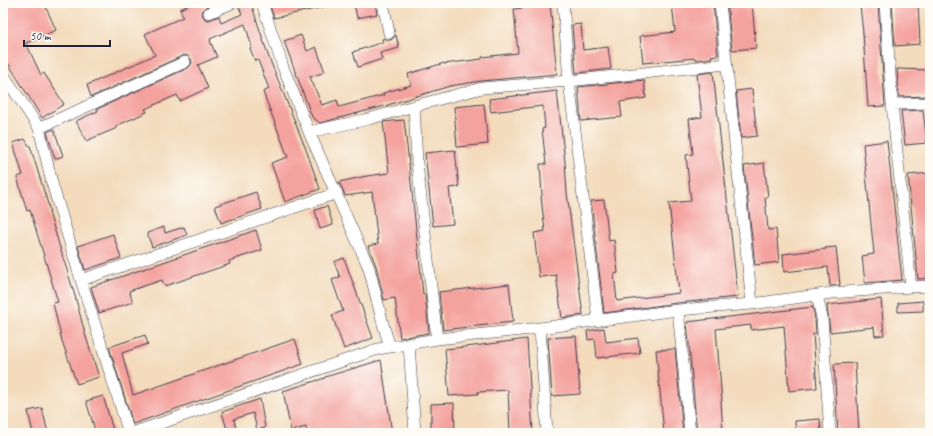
<svg xmlns="http://www.w3.org/2000/svg" width="933" height="436" viewBox="0 0 933 436" font-family="Caveat,sans-serif">
	<style>
		.building { fill: #f4a29e }
		.lines { fill: none; stroke-linecap: round; stroke-linejoin: round }
		.minor-casing { stroke: #413e4e; stroke-width: 12 }
		.minor { stroke: #fff; stroke-width: 11 }
	</style>
	<rect width="100%" height="100%" fill="#fdfcf7"/>
	<filter id="ink" filterUnits="userSpaceOnUse"><feTurbulence type="fractalNoise" baseFrequency=".025" numOctaves="2"/><feDisplacementMap in="SourceGraphic" scale="8" xChannelSelector="R" yChannelSelector="G"/><feConvolveMatrix kernelMatrix="1 2 1 2 8 2 1 2 1" color-interpolation-filters="sRGB"/></filter>
	<filter id="wash" filterUnits="userSpaceOnUse"><feTurbulence type="fractalNoise" baseFrequency=".012" numOctaves="4" result="noise"/><feDisplacementMap in="SourceGraphic" scale="16" xChannelSelector="R" yChannelSelector="G"/><feGaussianBlur stdDeviation="0.9" result="paint"/><feColorMatrix in="noise" values="0 0 0 0 0 0 0 0 0 0 0 0 0 0 0 0 0 1.4 0 .05"/><feComposite in="paint" operator="in"/></filter>
	<g filter="url(#wash)">
		<rect width="100%" height="100%" fill="#f3dbbc"/>
		<g id="blocks">
			<path class="building" d="M11,3H44L56,30L26,43L41,75L44,73L64,104L42,118L3,55V7Z
				M194,3H211L212,4L206,7L203,9L202,13L203,16L205,19L209,20L219,16L221,23L242,14L238,5L239,3H251L268,55L305,147L320,189L285,202L271,163L288,157L263,92L269,89L258,60L255,61L250,48L252,47L245,24L210,39L211,40L210,41L217,57L198,65L208,88L180,101L177,95L145,109L147,112L116,126L117,128L86,141L76,121L98,111L97,109L188,68L190,66L192,63L191,59L189,57L186,55L182,56L91,97L87,85L155,55L145,34L183,17L180,9Z
				M269,3H324V7L274,18Z
				M354,3H375L377,14L357,18Z
				M531,3H550L557,74L481,81L450,86L381,107L320,123L312,117L284,41L301,35L307,51L316,47L325,72L310,77L322,105L337,100L339,107L384,95L383,93L411,85L408,74L444,63V64L482,59V57L518,53L514,9L532,7Z
				M672,3H713L718,55L711,56L712,58L696,60L695,58L643,63L640,36L675,32Z
				M727,3H752L756,48L732,50Z
				M863,3H878L885,106L868,107L863,33L860,5H864Z
				M892,3H918L920,44L895,46Z
				M581,24L583,50L608,47L611,69L576,73L572,25Z
				M396,35L399,48L380,53L382,59L358,67L353,52L383,42L382,39L385,38L387,40H391Z
				M897,69L930,70V96L899,97Z
				M713,72L738,297L677,303L604,313L591,201L604,200L609,241L614,240L618,273L614,274L617,301L679,293L669,203L691,201L686,155L693,154L689,119L702,117L697,74Z
				M644,80L646,98L620,102L622,117L581,121L578,87Z
				M752,89L757,136L741,138L736,91Z
				M557,91L565,162L567,193L583,315L562,318L556,275L539,277L534,233L545,231L541,197L542,196L540,164H546L542,129L545,128L543,106L491,112L489,99Z
				M484,104L488,144L457,147L454,107Z
				M923,110L927,143L905,145L901,111Z
				M404,120L408,155L423,294H425L429,332H428V333L400,338L395,298L384,300L376,266L368,246L378,244L372,192L345,196L343,190L339,182L367,176L389,173L383,122Z
				M54,129L63,156L55,159L47,132Z
				M25,139L29,146H30L48,204L50,212H49L75,296L86,337L99,377L77,384L62,341L53,303L58,302L30,210L27,211L17,177L23,175L13,143Z
				M887,141L902,280L865,283L862,256L874,254L863,144Z
				M455,150L459,187L449,188L453,224L433,226L425,153Z
				M764,163L768,197H765L768,230L776,229L779,262L755,265L744,166Z
				M930,173V278L918,279L908,175Z
				M256,192L262,209L221,223L215,206Z
				M327,206L333,225L320,229L315,210Z
				M164,227L165,233L184,227L187,235L152,247L147,233Z
				M256,230L262,250L229,261L230,264L165,286L162,280L129,291L133,302L99,313L91,287Z
				M113,234L121,258L85,270L78,246Z
				M836,247L840,285L830,286L828,267L784,272L783,254L826,249L825,248Z
				M344,258L373,338L344,349L332,315L343,311L332,280L340,277L334,262Z
				M509,284L513,322L443,330L439,292Z
				M881,299L884,335L875,336L874,327L830,332L827,305Z
				M923,301V311L898,312V303Z
				M813,307L815,319L816,334H813L817,388L789,391L784,326L751,330V325L716,329L722,401H721L723,433H697L687,322Z
				M604,328L606,342L638,338L640,353L597,358L595,339L588,340L587,331Z
				M145,335L148,344L122,353L133,395L295,339L303,364L133,424L109,347Z
				M576,336L580,394L552,396L548,338Z
				M527,339L533,433H510L508,390L478,392V394L449,396L445,349L474,346Z
				M675,349L683,433H664L656,350Z
				M381,360L392,433H307L306,427L291,431L283,391L325,378V377Z
				M855,363L857,400L859,433H838L834,364Z
				M103,396L114,433H96L86,401Z
				M260,399L265,428L257,430L253,413L234,419L237,433H228L222,412Z
				M454,403L455,433H431V404Z
				M42,408L48,433H33L28,411Z
				M820,419L821,433H796L795,421Z"/>
		</g>
	</g>
	<g filter="url(#ink)">
		<use href="#blocks" fill-opacity="0" stroke="#413e4e" stroke-width="1"/>
		<g class="lines">
			<g class="minor-casing">
				<path id="minor" d="M262,3L283,67L309,132L369,268L383,324L390,347
					M383,3L389,33
					M563,3L569,81L598,320
					M720,3L752,304
					M885,3L892,104L911,287
					M209,13L232,3
					M3,74L39,128L52,183L81,280L129,433
					M892,104L930,103
					M414,106L417,163L437,339
					M39,128L185,62
					M309,132L369,119L414,106L482,88L569,81L726,64
					M81,280L337,193
					M817,295L822,318L830,433
					M678,310L690,433
					M540,328L547,433
					M409,344L415,433
					M132,433L378,349L390,347L437,339L540,328L678,310L752,304L832,293L911,287L930,286"/>
			</g>
			<use href="#minor" class="minor"/>
		</g>
	</g>
	<rect width="933" height="436" fill="none" stroke="#fdfcf7" stroke-width="16"/>
	<path d="M24 40v6h86v-6" fill="none" stroke="#22223b" stroke-width="2"/>
	<text x="30" y="40" font-size="12" fill="#22223b" stroke="#fdfcf7" stroke-width="3" paint-order="stroke">50 m</text>
</svg>
